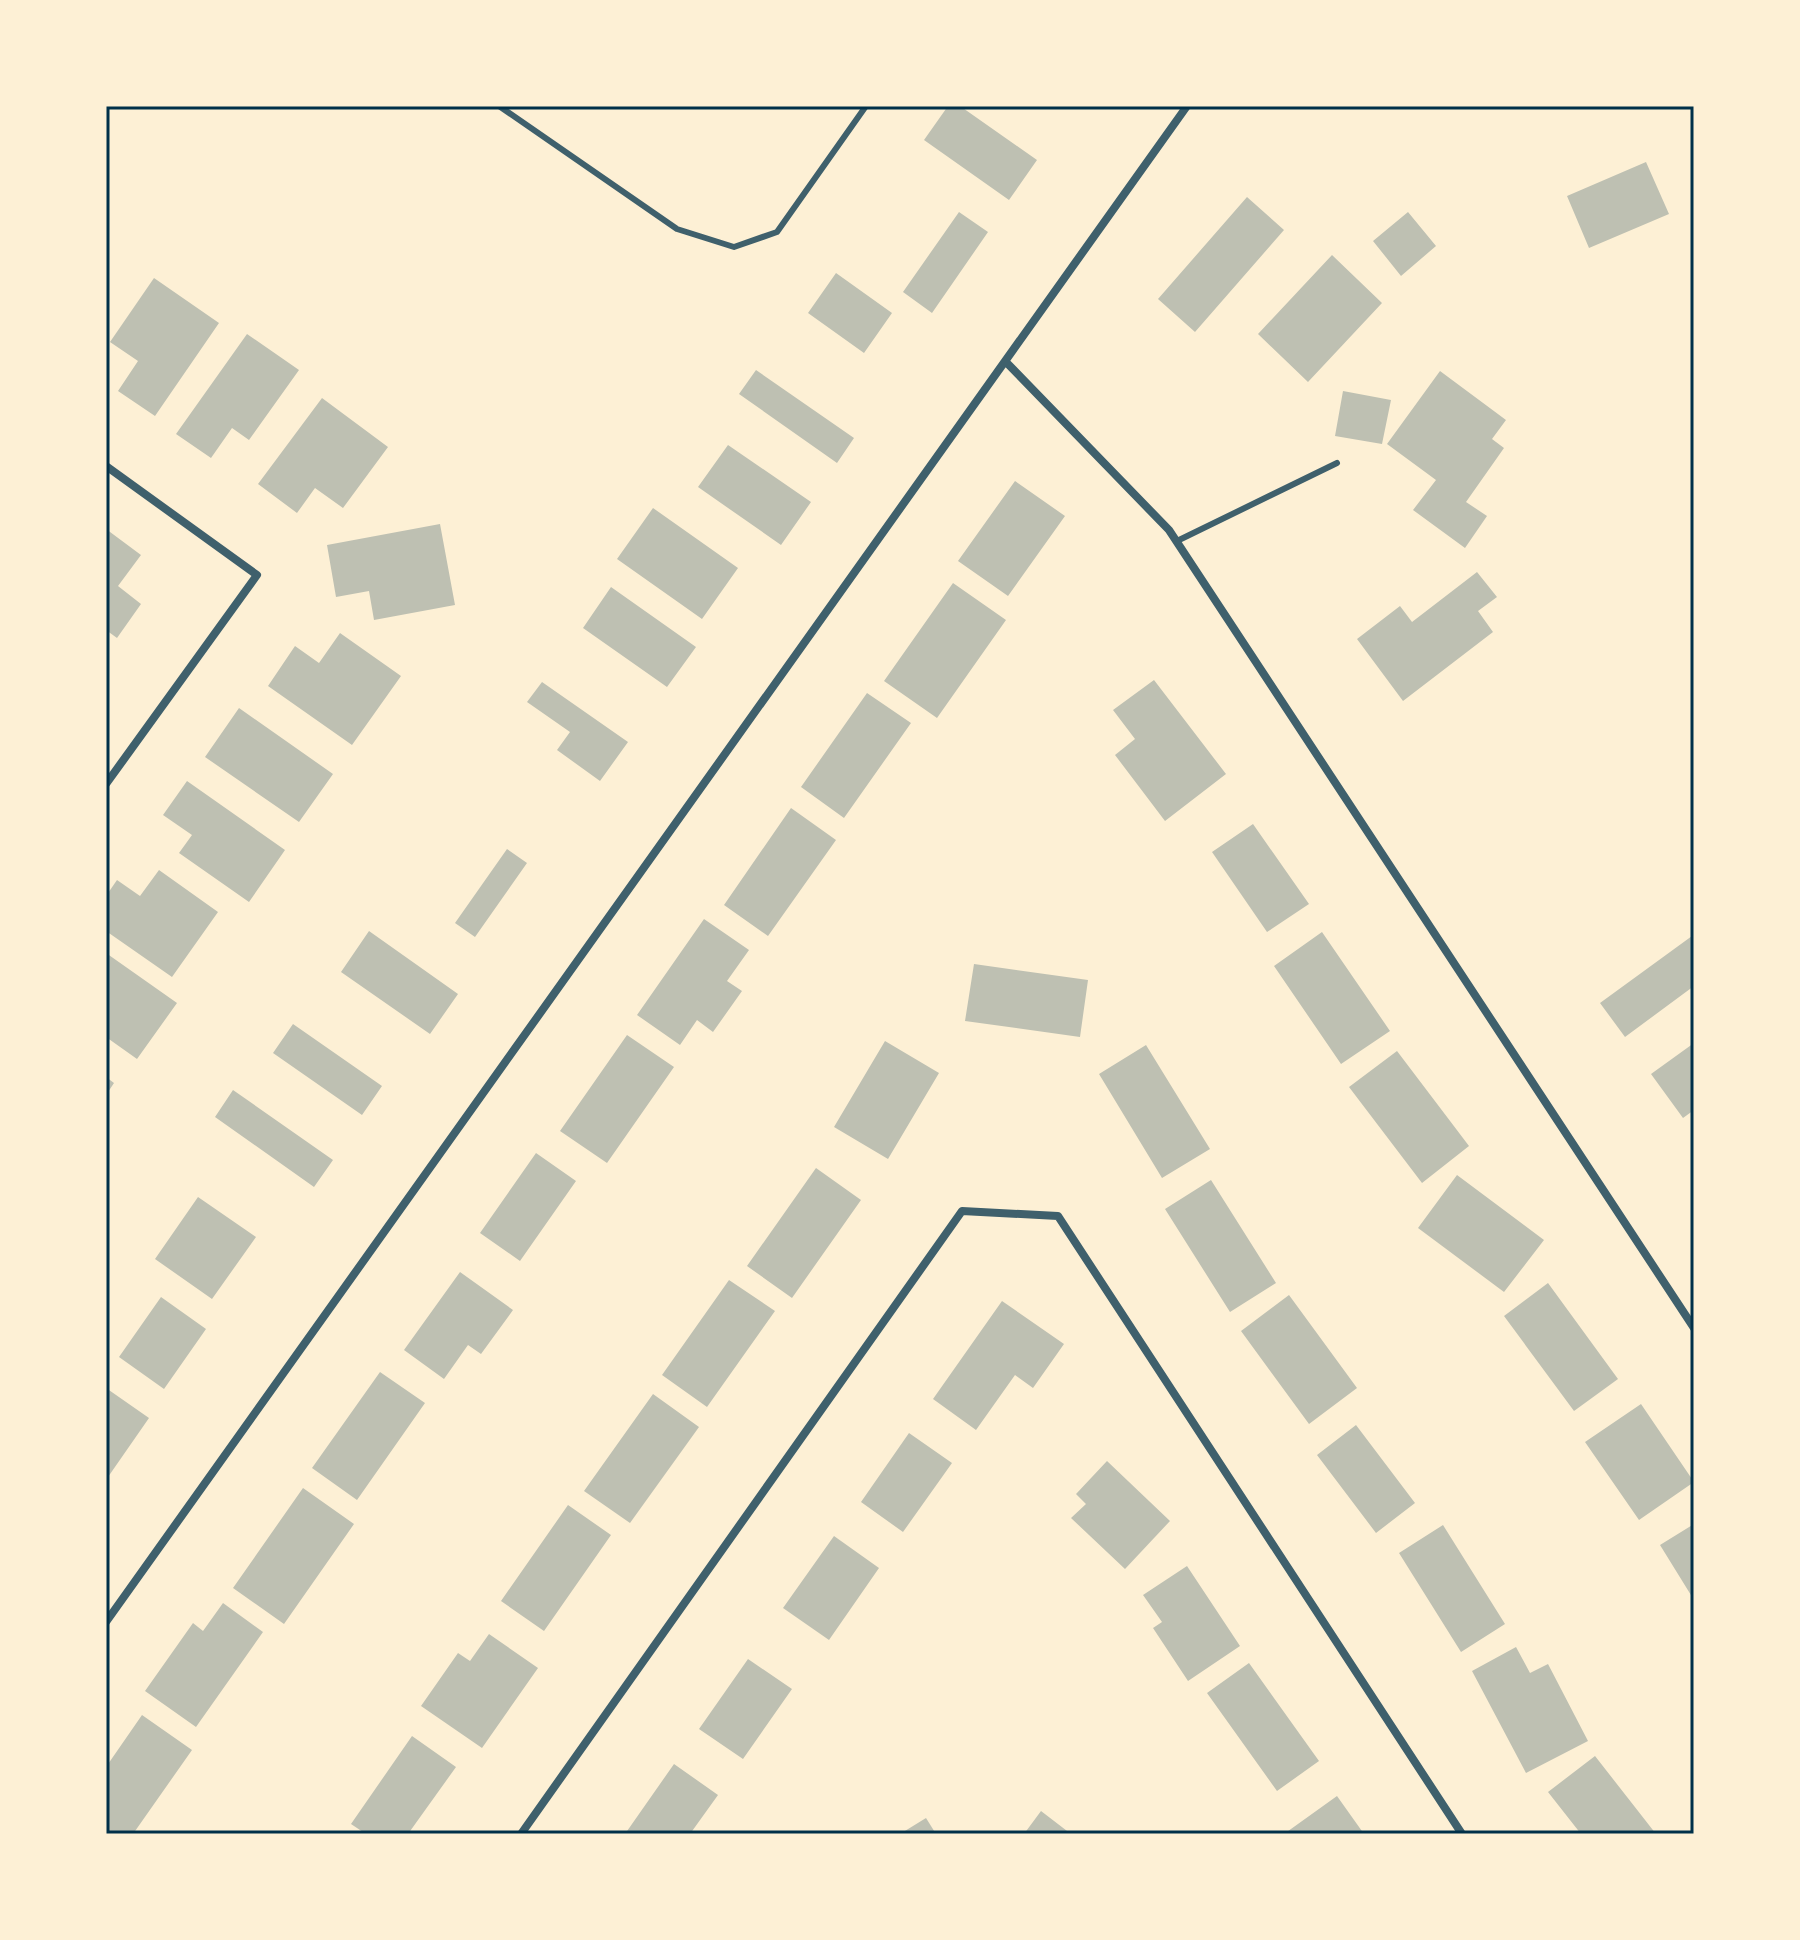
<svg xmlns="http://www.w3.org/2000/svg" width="1800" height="1940" viewBox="0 0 1800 1940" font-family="'Archivo Narrow',sans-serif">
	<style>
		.building { fill: #bec0b2 }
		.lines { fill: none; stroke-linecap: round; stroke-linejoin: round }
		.service { stroke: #3f606c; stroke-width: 6 }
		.minor { stroke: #3f606c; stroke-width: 8 }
		.neatline { fill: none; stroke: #003049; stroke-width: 3 }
	</style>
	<rect width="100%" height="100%" fill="#fdf0d5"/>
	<path class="building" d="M948,106H960L1037,160L1009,200L924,140Z
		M1646,162L1669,214L1589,248L1567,196Z
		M1247,197L1284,230L1195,332L1158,299Z
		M959,212L988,232L932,313L903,292Z
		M1408,212L1436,246L1401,276L1373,241Z
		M1332,255L1382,303L1308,382L1258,334Z
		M836,273L892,313L864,353L808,313Z
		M154,278L219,323L155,416L118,391L138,361L110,342Z
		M247,334L299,370L249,440L232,428L211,458L176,434Z
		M756,370L854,438L837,463L739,394Z
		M1440,371L1506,420L1492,439L1504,448L1466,502L1487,516L1465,548L1413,510L1436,480L1387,444Z
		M1343,391L1391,400L1382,444L1335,436Z
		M322,398L388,447L343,508L315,488L297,513L258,484Z
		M728,445L811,502L781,545L698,487Z
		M1015,481L1065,516L1008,596L958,561Z
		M653,508L738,568L702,619L617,559Z
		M440,524L455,605L374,620L369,591L336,597L327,545Z
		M106,529L141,555L118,586L141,604L117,638L106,630Z
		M1477,572L1497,597L1478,611L1493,632L1403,701L1357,639L1400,606L1412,622Z
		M953,583L1006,620L937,718L884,681Z
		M611,587L696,647L667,687L583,628Z
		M340,633L401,676L352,745L268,686L295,646L319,663Z
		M1154,680L1226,774L1165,821L1115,755L1135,739L1113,710Z
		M542,682L628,742L600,781L557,750L570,732L527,702Z
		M867,693L911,723L844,818L801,787Z
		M239,708L333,774L299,822L205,757Z
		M187,781L285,850L249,902L179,853L192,835L163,815Z
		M791,808L836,840L768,936L724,905Z
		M1253,824L1309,904L1267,932L1212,852Z
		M507,849L527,863L475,937L455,923Z
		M159,870L218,912L172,977L106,931V896L117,880L140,896Z
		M704,919L749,950L727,981L742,991L713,1032L697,1020L680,1045L637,1015Z
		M369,931L458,994L430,1034L341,972Z
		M1322,932L1390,1031L1341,1064L1274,966Z
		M1692,936L1694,938V986L1625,1037L1600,1003Z
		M106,953L177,1003L137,1059L106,1037Z
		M974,964L1088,980L1080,1037L965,1021Z
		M293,1024L382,1086L362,1115L273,1053Z
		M627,1035L674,1067L607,1163L560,1131Z
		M885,1041L939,1073L888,1159L834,1127Z
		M1694,1043V1110L1683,1118L1651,1074Z
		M1146,1045L1210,1149L1162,1178L1099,1074Z
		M1397,1051L1469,1146L1422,1183L1349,1087Z
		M106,1077L114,1083L106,1095Z
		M233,1090L333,1160L314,1187L215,1117Z
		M536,1153L576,1181L520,1261L480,1233Z
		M816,1168L861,1200L792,1298L747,1266Z
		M1457,1175L1544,1240L1504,1292L1418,1228Z
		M1211,1180L1276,1283L1230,1312L1165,1209Z
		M198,1197L256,1237L212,1299L155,1259Z
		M460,1272L513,1310L481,1354L468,1345L444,1379L404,1350Z
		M729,1280L775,1311L707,1407L662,1375Z
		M1548,1283L1618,1379L1574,1411L1504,1316Z
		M1289,1295L1357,1388L1309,1424L1241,1331Z
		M161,1297L206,1329L164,1389L119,1357Z
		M1002,1301L1064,1344L1033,1388L1015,1375L976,1430L933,1399Z
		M380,1372L425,1403L357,1500L312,1468Z
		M106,1388L149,1418L108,1477L106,1475Z
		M653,1394L699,1427L630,1523L584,1491Z
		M1641,1404L1694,1482L1639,1520L1585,1442Z
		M1356,1425L1415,1503L1376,1533L1317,1455Z
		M909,1433L952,1463L903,1532L861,1502Z
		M1107,1461L1170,1521L1125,1569L1071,1518L1086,1504L1076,1494Z
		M303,1488L354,1524L284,1624L233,1588Z
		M568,1505L611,1535L544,1631L501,1601Z
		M1694,1524V1600L1660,1545Z
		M1443,1525L1505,1624L1461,1652L1399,1553Z
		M834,1536L879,1568L829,1640L783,1608Z
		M1187,1566L1240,1646L1188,1681L1153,1628L1162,1622L1143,1595Z
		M223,1603L263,1632L196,1727L145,1691L193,1623L203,1631Z
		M489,1634L538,1668L482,1748L421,1706L458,1653L470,1661Z
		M1516,1647L1530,1673L1548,1664L1588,1741L1526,1773L1472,1671Z
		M748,1659L792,1689L743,1759L699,1729Z
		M1249,1663L1319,1761L1277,1791L1207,1693Z
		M142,1715L192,1750L133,1834H106V1767Z
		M412,1736L456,1767L408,1834H366L351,1824Z
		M1595,1756L1656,1834H1581L1548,1792Z
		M674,1764L718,1795L690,1834H625Z
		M1337,1796L1364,1834H1284Z
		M1041,1811L1071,1834H1024Z
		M926,1818L936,1834H900Z"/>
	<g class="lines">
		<path class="service" d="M499,106L677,229L734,247L777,232L866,106
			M1177,541L1337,463"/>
		<path class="minor" d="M1006,362L1169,530L1694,1328
			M106,466L257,575L106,784
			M106,1622L1187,106
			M521,1834L962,1211L1058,1216L1462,1834"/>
	</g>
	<rect width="1800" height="1940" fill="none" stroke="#fdf0d5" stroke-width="216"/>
	<rect x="108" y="108" width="1584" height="1724" class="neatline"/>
</svg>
